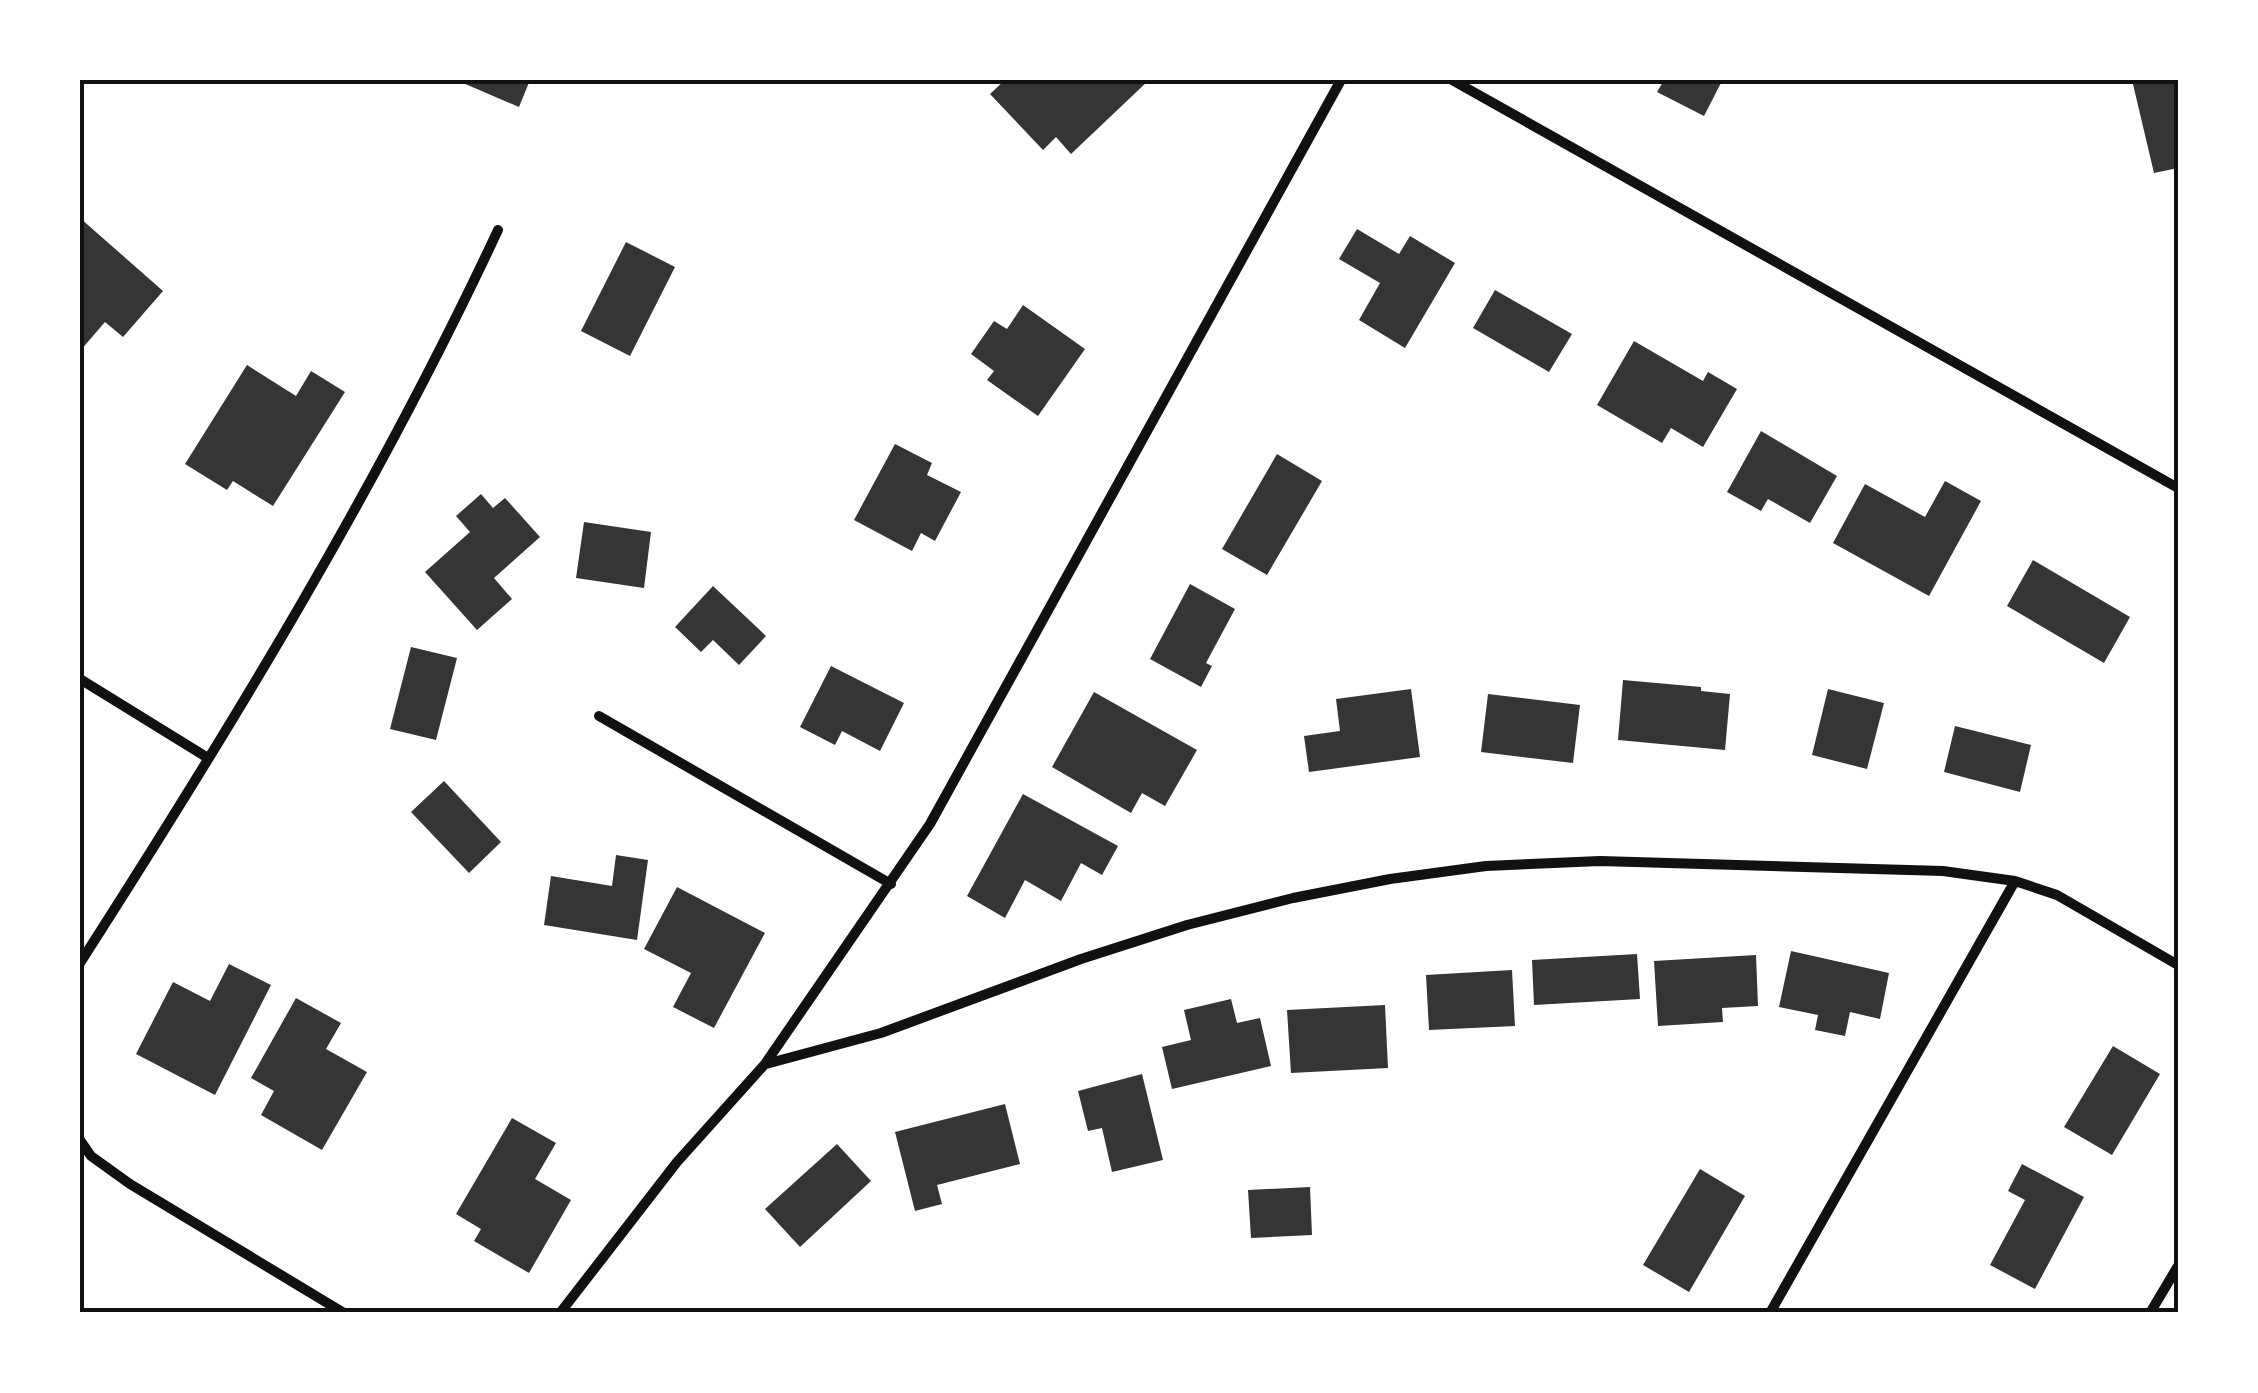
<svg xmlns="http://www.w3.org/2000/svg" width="2258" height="1393" viewBox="0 0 2258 1393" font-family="'Asap Condensed',sans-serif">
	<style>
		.building { fill: #353535 }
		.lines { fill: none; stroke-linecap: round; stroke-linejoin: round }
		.minor { stroke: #111; stroke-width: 10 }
		.neatline { fill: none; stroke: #111; stroke-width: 4 }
	</style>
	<rect width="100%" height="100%" fill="#fff"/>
	<path class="building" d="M456,80H530L519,107Z
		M1005,80H1149L1071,154L1056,137L1043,150L990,94Z
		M1664,80H1720L1722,81L1704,116L1657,92Z
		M2132,80H2178V168L2154,173Z
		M80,218L163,291L123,337L105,322L80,351Z
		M1357,229L1399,254L1410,236L1455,263L1405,348L1359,320L1380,283L1339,259Z
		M626,242L675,267L630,356L581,331Z
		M1495,290L1572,334L1549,372L1473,328Z
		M1023,305L1085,349L1038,416L987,380L994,371L971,354L994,321L1007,329Z
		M1634,341L1703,381L1708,372L1737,389L1703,447L1671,428L1662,443L1597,405Z
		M247,365L296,396L311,371L345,392L273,506L233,481L227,490L185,464Z
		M1761,431L1837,476L1810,523L1768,499L1761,511L1727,492Z
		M895,444L932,463L927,475L961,492L935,541L921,533L912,551L854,520Z
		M1277,454L1322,481L1267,575L1222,549Z
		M1945,481L1981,501L1929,596L1833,543L1865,484L1925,517Z
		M481,494L493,508L505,498L540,537L494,578L512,599L477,630L425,572L470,532L456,516Z
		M584,522L651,532L644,588L576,578Z
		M2033,560L2130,617L2104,663L2007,606Z
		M1190,584L1235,609L1206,663L1212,666L1201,687L1150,659Z
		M713,586L766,636L739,665L713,640L701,652L675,627Z
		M411,647L457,658L436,740L390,729Z
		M831,666L904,703L880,751L842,731L835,745L800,727Z
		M1623,680L1701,687V691L1730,694L1725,750L1618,740Z
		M1411,689L1420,757L1309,772L1304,736L1340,731L1336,699Z
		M1828,689L1884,703L1867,769L1812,755Z
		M1094,692L1197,750L1165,806L1142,793L1131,813L1052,767Z
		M1488,694L1580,705L1573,763L1481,752Z
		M1955,726L2031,745L2020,792L1944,772Z
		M444,781L501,842L469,873L411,812Z
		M1023,794L1118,846L1102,875L1081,863L1061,901L1025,880L1005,918L967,896Z
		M616,855L648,860L637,940L544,925L551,876L612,886Z
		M677,887L765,933L714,1028L673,1007L691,973L644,949Z
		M1791,951L1889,973L1880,1019L1850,1012L1845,1036L1815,1030L1818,1015L1779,1007Z
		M1637,954L1640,999L1534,1005L1532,960Z
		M1756,955L1758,1006L1722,1008L1723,1022L1658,1026L1654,961Z
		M229,964L271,985L215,1095L136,1054L173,982L210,1001Z
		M1512,970L1515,1026L1429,1030L1426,975Z
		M296,998L341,1023L326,1049L367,1072L322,1150L261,1115L274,1091L251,1078Z
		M1231,999L1237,1023L1260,1018L1271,1066L1172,1089L1162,1047L1191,1040L1184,1010Z
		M1385,1005L1388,1068L1291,1073L1287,1010Z
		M2113,1046L2160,1074L2112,1155L2064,1127Z
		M1142,1074L1163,1160L1112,1172L1102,1128L1088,1131L1078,1091Z
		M1005,1104L1020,1164L937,1185L942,1204L915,1211L895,1132Z
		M512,1118L556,1143L535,1179L571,1200L529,1273L474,1241L481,1229L456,1214Z
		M837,1144L871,1181L800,1247L765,1209Z
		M2022,1164L2084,1197L2035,1289L1990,1265L2025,1200L2008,1191Z
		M1700,1169L1745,1196L1689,1292L1643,1265Z
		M1310,1187L1312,1235L1251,1238L1248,1190Z"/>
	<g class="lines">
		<path class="minor" d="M1452,80L2178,488
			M80,679L208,758
			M599,716L891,884
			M80,963C232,726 379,485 498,230
			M766,1064L881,1033L1081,959L1187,925L1293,898L1390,879L1486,866L1600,861L1943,871L2015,881L2057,895L2178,965
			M80,1140L91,1156L130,1184L344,1313
			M560,1313L677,1162L765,1064L930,824L1341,80
			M1770,1313L2015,881
			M2150,1313L2178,1266"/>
	</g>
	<rect width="2258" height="1393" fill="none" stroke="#ffffff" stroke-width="165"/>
	<rect x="82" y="82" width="2094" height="1228" class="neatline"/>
</svg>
